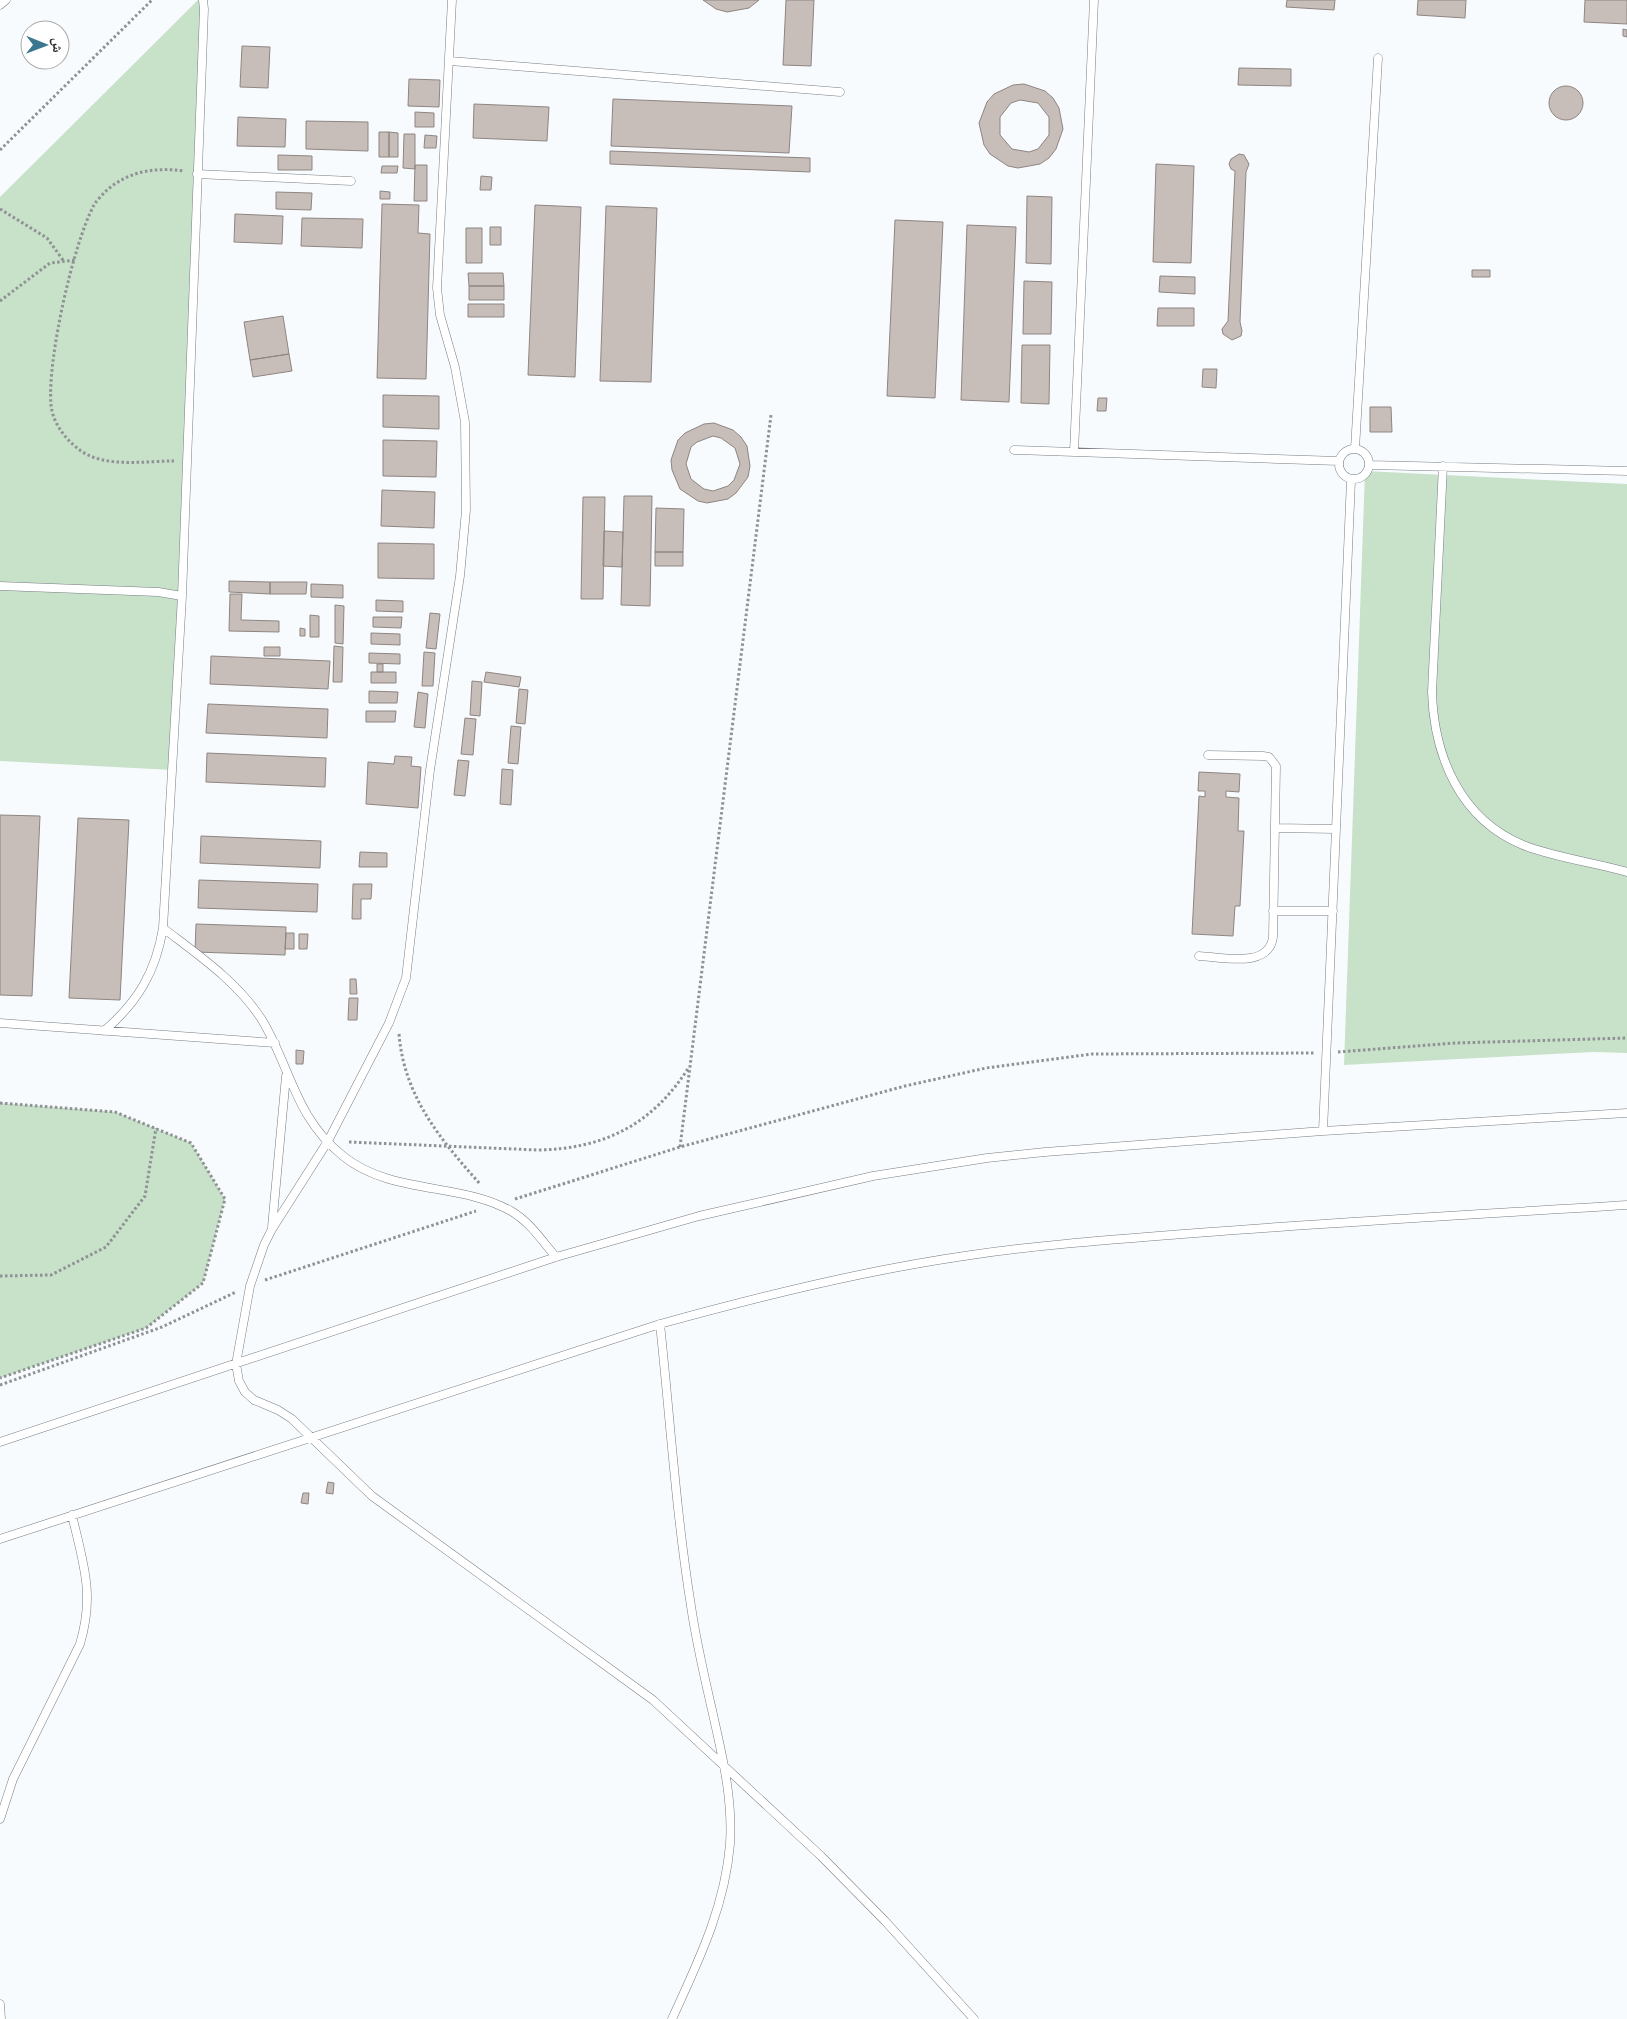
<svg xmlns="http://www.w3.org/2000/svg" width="1627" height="2019" viewBox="0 0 1627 2019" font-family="'Asap Condensed','Noto Naskh Arabic',sans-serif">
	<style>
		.green { fill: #c8e1c9 }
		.building { fill: #c7bdb9; stroke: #8e8582; fill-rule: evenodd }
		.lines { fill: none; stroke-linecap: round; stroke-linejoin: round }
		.service-casing { stroke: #777d84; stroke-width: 9 }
		.path { stroke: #8f9294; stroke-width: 3; stroke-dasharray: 2.5 2.5; stroke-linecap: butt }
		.service { stroke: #fff; stroke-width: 8 }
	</style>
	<rect width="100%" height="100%" fill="#f8fbfe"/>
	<path class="green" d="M198,0H201L172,770L0,761V197Z
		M1365,471L1627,484V1053L1593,1052L1344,1065Z
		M0,1103L115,1112L191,1143L225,1199L203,1283L146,1328L0,1378Z"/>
	<path class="building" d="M703,0H759L749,8L727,12L716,9Z
		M786,0H814L811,66L783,65Z
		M1287,0H1335L1334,10L1286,7Z
		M1418,0H1466L1465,18L1417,15Z
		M1585,0H1627V24L1584,22Z
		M1623,29L1627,30V37L1623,36Z
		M242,46L270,47L268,88L240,87Z
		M1239,68L1291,69V86L1238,85Z
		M409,79L440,80L439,107L408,106Z
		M1024,84L1045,91L1053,98L1059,108L1063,129L1056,149L1049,158L1040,164L1018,168L1008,166L990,154L984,145L979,123L987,102L994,94L1013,85ZM1020,100L1038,103L1049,117V135L1038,149L1029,152L1012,149L1000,135V117L1011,103Z
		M1549 103a17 17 0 1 1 34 0a17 17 0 1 1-34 0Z
		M613,99L792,106L789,153L611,146Z
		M474,104L549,107L547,141L473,138Z
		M415,112L434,113V127H415Z
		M238,117L286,119L285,147L237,146Z
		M306,121L368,122V151L306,149Z
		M379,132H389V157H379Z
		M389,132L398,133V157H389Z
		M404,134H415V169L403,168Z
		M425,135L437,136L436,148H424Z
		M610,151L810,158V172L610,164Z
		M1239,154L1244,155L1249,164L1246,172L1240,322L1242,331L1241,336L1232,340L1223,334L1222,329L1228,321L1235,171L1231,169L1229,164L1231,159Z
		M278,155L312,156V170H278Z
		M1156,164L1194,166L1191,263L1153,262Z
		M415,165H427V201H414Z
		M382,166H398L397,173H381Z
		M481,176L492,177L491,190H480Z
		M380,191L390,192V199H380Z
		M276,192L312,193L311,210L276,209Z
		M1027,196L1052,197L1051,264L1026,263Z
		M382,204L419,205L418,233L430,234L426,379L377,378Z
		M535,205L581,207L575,377L528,375Z
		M606,206L657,208L651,382L600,381Z
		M235,214L283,216L282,244L234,242Z
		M302,218L363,219L362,248L301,246Z
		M895,220L943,222L935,398L887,396Z
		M967,225L1016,227L1009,402L961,400Z
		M490,227H501V245H490Z
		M466,228H482V263H466Z
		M1472,270H1490V277H1472Z
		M468,273H503L504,286H469Z
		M1160,276L1195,277V294L1159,292Z
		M1024,281L1052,282L1051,334H1023Z
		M469,286H504V300H469Z
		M468,304H504V317H468Z
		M1158,308H1194V326H1157Z
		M283,316L289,354L250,360L244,322Z
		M1022,345H1050L1049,404L1021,403Z
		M289,354L292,371L253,377L250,360Z
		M1203,369H1217L1216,388L1202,387Z
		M383,395L439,396V429L383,427Z
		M1098,398H1107L1106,411H1097Z
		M1370,407H1391L1392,432H1370Z
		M714,423L733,430L741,437L747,446L750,466L748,477L736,493L728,499L707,503L698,501L680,489L672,470L671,460L678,440L685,433L704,424ZM713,436L721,438L735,448L740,464L734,480L728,486L713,491L704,489L691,479L686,464L691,447L697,442Z
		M383,440L437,441L436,477L383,476Z
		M382,490L435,492L434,528L381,526Z
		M624,496H652L650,606L621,605Z
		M583,497H605L603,599H581Z
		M656,508L684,509L683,552H655Z
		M604,531L623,532L622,567L603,566Z
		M378,543L434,544V579L378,578Z
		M655,552H683V566H655Z
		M229,581L270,582V594L229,592Z
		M270,582H307L306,594H270Z
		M311,584L343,585V598L311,597Z
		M230,594H242L241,620L279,621V632L229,631Z
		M376,600L403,601V612L376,611Z
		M335,605L344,606L343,644L335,643Z
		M430,613L440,614L436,649L426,648Z
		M310,615L319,616V637H310Z
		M373,617H402L401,628L373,627Z
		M300,628L305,629V636H300Z
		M371,633L400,634V645L371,644Z
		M334,646L343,647L342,682H333Z
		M264,647H280V656H264Z
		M424,652L435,653L433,686H422Z
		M369,653L400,654V664L369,663Z
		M211,656L330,661L328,689L210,684Z
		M377,664H383V672H377Z
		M371,672H396V683H371Z
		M486,672L521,677L519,687L484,682Z
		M472,681L482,682L480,716L470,715Z
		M519,689L528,690L525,724L516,723Z
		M369,691L398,692L397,703H369Z
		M418,692L428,694L425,728L414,727Z
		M208,704L328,709L327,738L206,733Z
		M366,711H396L395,722H366Z
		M465,718L476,719L473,755L461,754Z
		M511,726L521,727L518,764L508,763Z
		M207,753L326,758L325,787L206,782Z
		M395,756L412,757L411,766L421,767L418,808L366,804L368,762L394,764Z
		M458,760L469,761L465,796L454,795Z
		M502,769L513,770L511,805L500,804Z
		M1199,772L1240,774L1239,792L1226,791V797L1239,798L1238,831H1244L1240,906H1235L1233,936L1192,934L1199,796L1205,797V791H1198Z
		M0,815L40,816L32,996L0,995Z
		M78,818L129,820L120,1000L69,998Z
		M201,836L321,841L320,868L200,863Z
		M360,852L387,853V867H359Z
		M199,880L318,884L317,912L198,908Z
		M353,884H372L371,899H361V919H352Z
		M196,924L286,927L285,955L195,952Z
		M286,933H294V949H285Z
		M299,934H308L307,949H299Z
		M350,979H356L357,994H350Z
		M349,998H358L357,1020H348Z
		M296,1050L304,1051L303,1064H296Z
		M328,1482L334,1483L333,1494L326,1493Z
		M303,1493H309L308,1504L301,1503Z"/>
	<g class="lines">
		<g class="service-casing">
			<path id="service" d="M452,0L437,288L440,315L455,367L465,422L466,510L460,576L430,770L406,978L389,1023L328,1141L272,1229L264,1245L250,1286L236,1364L239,1381L245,1392L254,1400L278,1410L292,1419L372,1496L653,1700L821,1856L885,1921L974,2019
				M0,5L6,0
				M450,61L840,92
				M197,174L351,181
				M1339 464a15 15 0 1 1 30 0a15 15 0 1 1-30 0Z
				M1355,449L1378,58
				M1014,450L1339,461
				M1074,452L1094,0
				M1370,465L1627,471
				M1443,466L1432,692C1434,756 1460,819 1523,845C1556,858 1593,862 1627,872
				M0,586L158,592L182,596
				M1276,828L1336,829
				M1273,911H1333
				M163,928C198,955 238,982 262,1020C291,1068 295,1118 343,1156C391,1195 460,1182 511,1211C530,1222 542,1241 556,1257
				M1199,956C1222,957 1269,969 1273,937L1276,766L1269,757L1263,756L1208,755
				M0,1023L275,1043
				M104,1031C138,1002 156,971 163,928L182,596L204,9L203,0
				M1323,1131L1351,480
				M272,1227L286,1076
				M660,1324C670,1417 676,1513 691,1606C696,1641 704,1675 712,1710C722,1755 733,1798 730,1844C725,1907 698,1962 672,2019
				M0,1442L556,1257L699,1216L873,1176L987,1158L1045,1152L1323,1131L1627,1113
				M0,1539L660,1324C762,1296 866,1270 971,1255C1046,1244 1121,1239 1196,1233C1339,1222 1483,1214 1627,1205
				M0,1819L13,1779L80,1644C95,1594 83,1563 72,1515
				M0,2004L1,2019"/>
		</g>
		<path class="path" d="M0,150L152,0
			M0,209L47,238L63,260
			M0,301L50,263L76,260
			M174,461C145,461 106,468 81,451C66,440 53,424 51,405C47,361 73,244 94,205C97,200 102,195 106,191C128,171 156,167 184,171
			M399,1034C404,1096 440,1139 480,1184
			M1338,1052L1455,1043L1627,1038
			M0,1103L115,1112L191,1143L225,1199L203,1283L146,1328L0,1378
			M349,1142L537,1150C605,1149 653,1124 689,1067
			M680,1147L771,415
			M515,1199L680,1147L905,1086L986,1068L1092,1054L1315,1053
			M0,1276L51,1275L106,1247L145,1196L156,1128
			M265,1280L476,1211
			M0,1385L162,1327L236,1292"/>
		<use href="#service" class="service"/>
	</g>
	<g transform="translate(45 45) rotate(91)"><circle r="24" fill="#ffffff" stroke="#aaabac"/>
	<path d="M0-4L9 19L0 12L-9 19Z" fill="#3b778e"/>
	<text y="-8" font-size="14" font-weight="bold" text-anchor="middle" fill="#2b2e30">ش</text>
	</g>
</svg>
